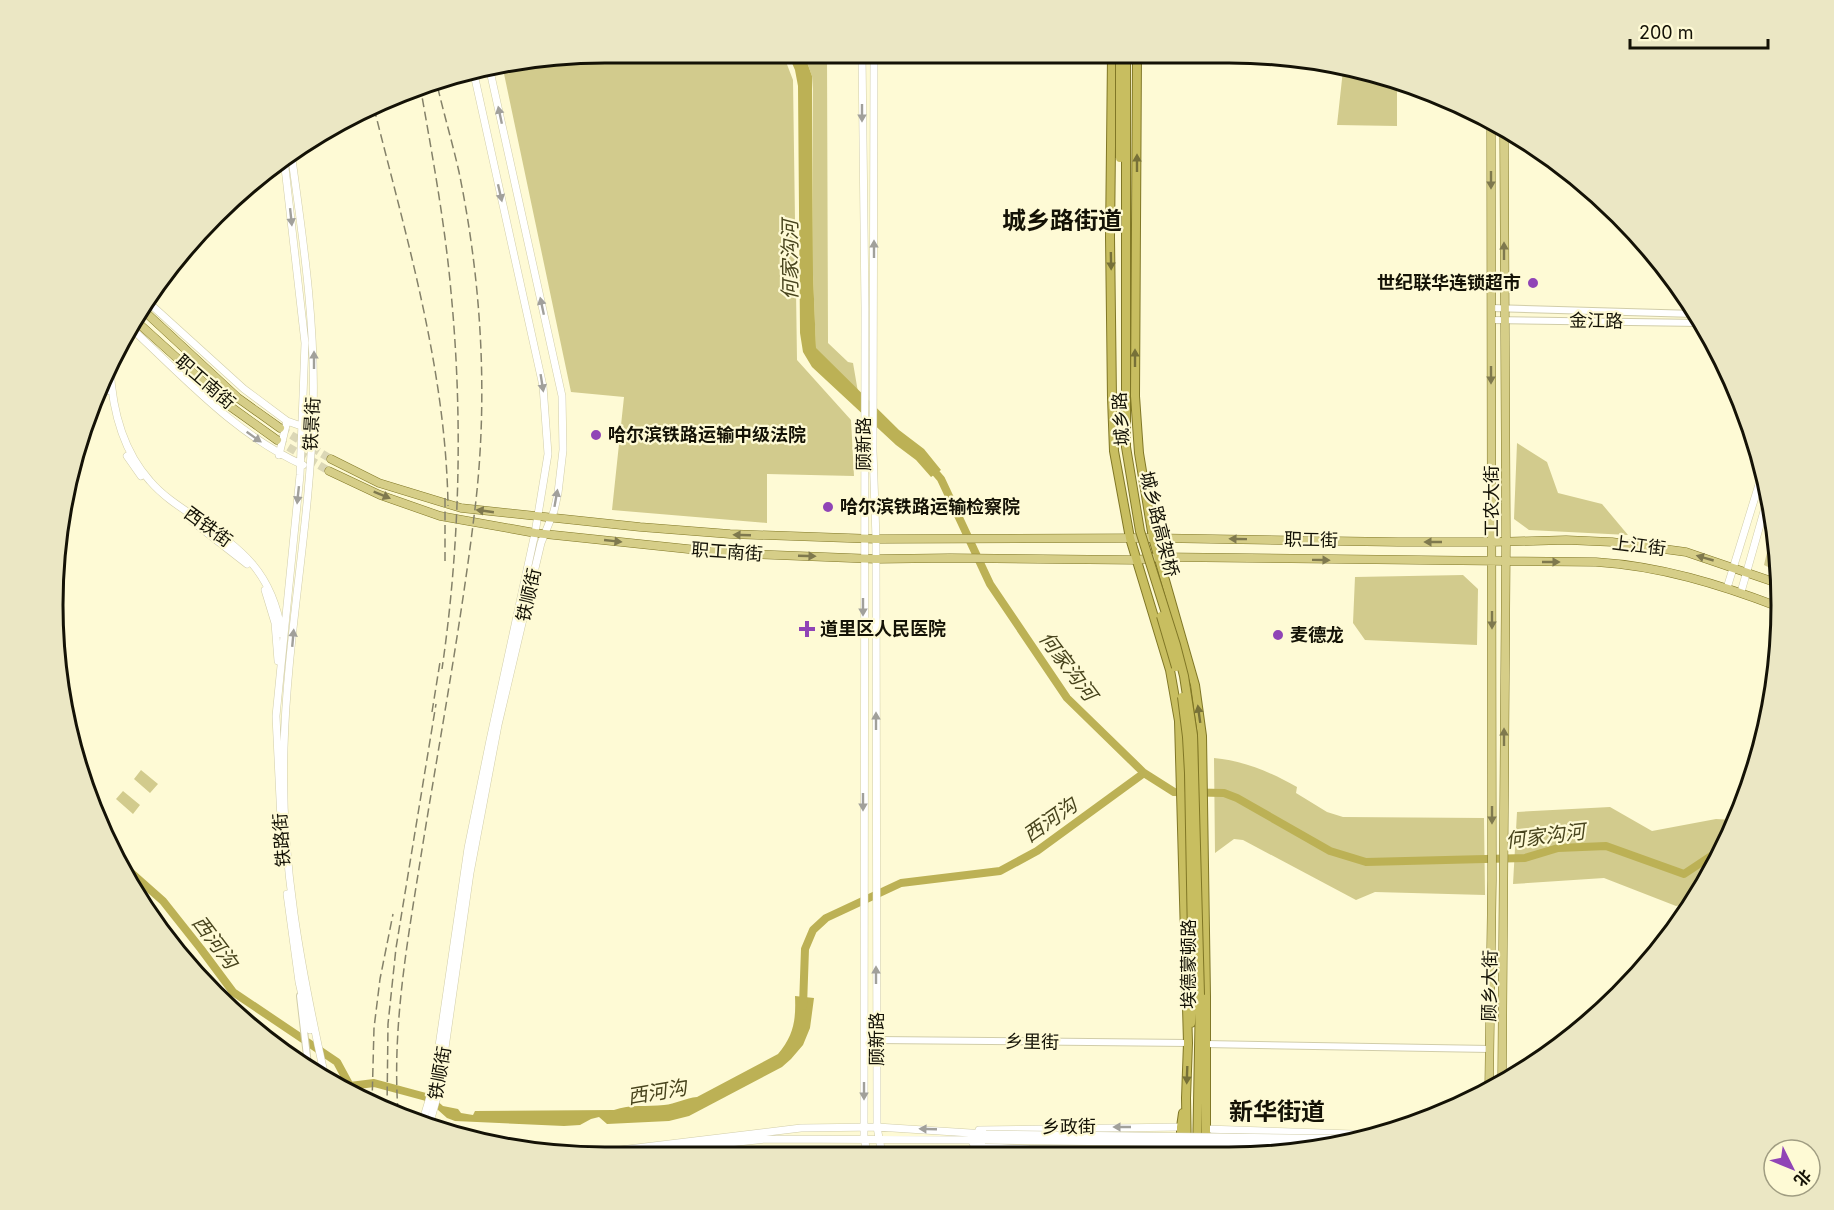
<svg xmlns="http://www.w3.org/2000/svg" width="1834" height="1210" viewBox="0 0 1834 1210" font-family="Inter,'Noto Sans SC',sans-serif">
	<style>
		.green { fill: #d2cb8d }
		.water { fill: #bcb155 }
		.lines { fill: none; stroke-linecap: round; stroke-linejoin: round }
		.river { stroke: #bcb155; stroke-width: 8 }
		.primary-tunnel { stroke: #dbd7b6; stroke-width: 8; stroke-dasharray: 8 4; stroke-linecap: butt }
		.tertiary-casing { stroke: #d1cda9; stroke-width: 8 }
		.secondary-casing { stroke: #d1cda9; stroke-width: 8 }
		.primary-casing { stroke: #807726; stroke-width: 9 }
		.trunk-casing { stroke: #807726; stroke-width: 10 }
		.tertiary { stroke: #fff; stroke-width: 6 }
		.secondary { stroke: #fff; stroke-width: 7 }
		.primary { stroke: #d6ce88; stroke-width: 8 }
		.trunk { stroke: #c8be60; stroke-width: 8 }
		.rail { stroke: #848169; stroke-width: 1.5; stroke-dasharray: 9 4.5; stroke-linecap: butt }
		.secondary-bridge-casing { stroke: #d1cda9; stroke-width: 8; stroke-linecap: butt }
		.trunk-bridge-casing { stroke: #807726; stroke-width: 10; stroke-linecap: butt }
		.secondary-bridge { stroke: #fff; stroke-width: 7 }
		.trunk-bridge { stroke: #c8be60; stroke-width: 8 }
		.oneway { fill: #a1a09b }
		.oneway2 { fill: #777138 }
		.oneway3 { fill: #7f794e }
		.poi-dot { fill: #9044b6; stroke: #fefad5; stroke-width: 2 }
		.labels { text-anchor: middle; stroke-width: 4.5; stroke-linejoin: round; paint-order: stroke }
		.poi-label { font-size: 18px; font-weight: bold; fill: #141206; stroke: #fefad5; text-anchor: start }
		.street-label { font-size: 18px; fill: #141206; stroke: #fefad5 }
		.water-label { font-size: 20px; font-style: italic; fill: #48441d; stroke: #fefad5 }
		.district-label { font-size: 24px; font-weight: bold; fill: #141206; stroke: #fefad5 }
		.rim { fill: none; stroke: #141206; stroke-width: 3 }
	</style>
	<rect width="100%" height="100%" fill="#fefad5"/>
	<path class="green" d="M605,53L783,54L793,80L797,360L851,420L854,476L767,474V523L612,510L624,397L571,392L503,69Z
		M804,54L827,55L828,343L848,362L853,363L858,392L816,349L813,274V89L812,76Z
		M1343,70L1397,86V126L1337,125Z
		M1517,443L1547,462L1558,493L1602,504L1628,535L1529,530L1514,519Z
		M1773,527L1780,569V573L1764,565Z
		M1463,575L1478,589L1477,645L1365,640L1353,623L1355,577Z
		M1214,758C1245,761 1270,772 1297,787L1296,793L1327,812L1343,817L1484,818L1485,895L1375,892L1356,900L1243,840L1234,839L1215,853Z
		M141,770L158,784L150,793L134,779Z
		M123,791L140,805L133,814L116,799Z
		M1610,807L1652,831L1716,819L1735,820L1707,882L1692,903L1676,906L1604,878L1513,884L1517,812Z"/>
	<path class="water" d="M788,54H804L812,76L813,274L816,348L899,430L924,449L941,470L931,477L916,460L896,445L812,367L803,352L800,333L798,86L795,70Z
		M795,996L814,998L810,1028L803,1045L791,1059L782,1067L689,1116L669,1121L607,1124L599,1117L591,1119L580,1125L564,1126L455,1121L447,1118L428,1101L427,1092L443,1106L458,1109L461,1113L473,1115L475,1111L614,1110C630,1104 647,1107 664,1105C675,1104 686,1098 697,1097L778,1054C794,1035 796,1020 795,996Z"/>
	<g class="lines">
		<path class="river" d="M929,465L941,479L990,584L1067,698L1144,773L1174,792L1224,793L1237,798L1330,851L1366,862L1525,858L1558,848L1606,846L1684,874L1723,848
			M119,862L163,901L201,949L233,992L337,1062L350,1086L374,1083L426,1097L433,1103
			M803,1006L805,949L813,930L826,918L901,883L1000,871L1037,851L1144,773"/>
		<path class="primary-tunnel" d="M281,429L331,459
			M278,441L329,471"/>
		<g class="tertiary-casing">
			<path id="tertiary" d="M1491,308L1695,314
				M1491,320L1701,323
				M300,996L308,1065
				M877,1040L1188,1043
				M1205,1044L1490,1049"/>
		</g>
		<g class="secondary-casing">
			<path id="secondary" d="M862,54L865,308L864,1139L868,1154
				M874,54L873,451L876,539L877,1127L882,1154
				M291,152C303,239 316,325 313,412C310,525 287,636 284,748C280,859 301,969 325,1077
				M148,302L244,389L287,421L304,427
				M132,329C185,378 236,435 303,465
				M110,367C112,407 122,450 150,481C162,495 177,505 192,515C242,550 272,570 282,634
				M105,375L107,391
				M279,455L287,421
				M127,456L141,476
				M192,521L247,564
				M1727,588L1764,468
				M265,590L275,623L278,661
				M1741,592L1768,497
				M282,841L276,716L300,475L305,343L284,159
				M287,894L299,982L310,1030
				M423,1120L433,1087L468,848L490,740L535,533L548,454L543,386L474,74
				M430,1122L439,1090L470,873L498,725L541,543L554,511L558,493L563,450L562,396L490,71
				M1206,1129L1383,1135
				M979,1130L1181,1127
				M973,1143L992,1147L1029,1149L1180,1150
				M1206,1148L1302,1150
				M595,1153L801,1128L877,1127L986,1134
				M637,1153L765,1139L985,1140"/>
		</g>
		<g class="primary-casing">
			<path id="primary" d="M143,310L238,398L280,428
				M136,321L231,407L277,440
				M331,459L379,483L461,508L640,527L730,534L876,539L1153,538L1398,542H1492L1566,540L1612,542L1686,552L1780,584
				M329,471L380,495L440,516L535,533L726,553L876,559L950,558L1137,560L1159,557L1596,562C1660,566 1719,584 1779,607
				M1502,1082L1506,542L1504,130
				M1489,1091L1492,880L1491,121"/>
		</g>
		<g class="trunk-casing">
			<path id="trunk" d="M1112,56L1110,237L1112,398L1114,451L1130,538L1170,670L1179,721L1188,1043L1186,1098L1187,1156
				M1137,56L1135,396L1139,453L1153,538L1195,685L1202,736L1206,996V1156
				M1191,1023L1193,994
				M1181,1156V1127L1183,1113
				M1197,1156L1200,995"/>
		</g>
		<use href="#tertiary" class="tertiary"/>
		<use href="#secondary" class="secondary"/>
		<use href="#primary" class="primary"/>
		<use href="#trunk" class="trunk"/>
		<path class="rail" d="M420,85C432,154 445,223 451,292C463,417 460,545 442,669
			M374,108C407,240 446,370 448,506
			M445,561V498
			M432,712L440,662
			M372,1104L374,1028L380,979L393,914
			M387,1109L388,1024L396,948L436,704
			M398,1112C392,1028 407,944 420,862C439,742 462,621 476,500C488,391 481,279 459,172C452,141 443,111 436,80"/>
		<g class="secondary-bridge-casing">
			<path id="secondary-bridge" d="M986,1134L1371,1139
				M985,1140L1336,1145"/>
		</g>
		<g class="trunk-bridge-casing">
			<path id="trunk-bridge" d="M1120,56V158
				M1126,56V447L1140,531L1176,645L1184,676L1193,735L1200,995
				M1161,616L1176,667
				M1182,697L1187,737L1189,773L1193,994"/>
		</g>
		<use href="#secondary-bridge" class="secondary-bridge"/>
		<use href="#trunk-bridge" class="trunk-bridge"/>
	</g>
	<defs><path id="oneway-solid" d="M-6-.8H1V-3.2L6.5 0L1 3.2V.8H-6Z" transform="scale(1.5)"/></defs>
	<g class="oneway">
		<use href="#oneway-solid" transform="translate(862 113) rotate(90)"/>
		<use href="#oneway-solid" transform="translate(500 115) rotate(-102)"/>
		<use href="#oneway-solid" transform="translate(500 193) rotate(77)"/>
		<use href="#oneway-solid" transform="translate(291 217) rotate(84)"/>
		<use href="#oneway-solid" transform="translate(874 249) rotate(-90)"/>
		<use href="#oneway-solid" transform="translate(542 306) rotate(-102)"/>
		<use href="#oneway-solid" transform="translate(314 360) rotate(-90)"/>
		<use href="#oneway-solid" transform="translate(542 383) rotate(81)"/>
		<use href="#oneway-solid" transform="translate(254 437) rotate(35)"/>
		<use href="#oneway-solid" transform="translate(298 495) rotate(96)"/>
		<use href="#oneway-solid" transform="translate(556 498) rotate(-80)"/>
		<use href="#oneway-solid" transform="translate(863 607) rotate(90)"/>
		<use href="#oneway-solid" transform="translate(293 638) rotate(-85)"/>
		<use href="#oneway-solid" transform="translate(876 721) rotate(-90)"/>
		<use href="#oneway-solid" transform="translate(863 802) rotate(90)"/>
		<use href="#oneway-solid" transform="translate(876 975) rotate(-90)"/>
		<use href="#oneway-solid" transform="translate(864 1091) rotate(90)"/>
		<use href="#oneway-solid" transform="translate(1122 1127) rotate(180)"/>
		<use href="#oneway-solid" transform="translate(928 1129) rotate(-178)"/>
	</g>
	<g class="oneway2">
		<use href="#oneway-solid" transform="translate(1137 163) rotate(-90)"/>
		<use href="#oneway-solid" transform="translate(1111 261) rotate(89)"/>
		<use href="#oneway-solid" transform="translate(1135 358) rotate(-90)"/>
		<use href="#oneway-solid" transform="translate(1199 714) rotate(-98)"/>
		<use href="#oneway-solid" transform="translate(1187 1075) rotate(92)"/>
	</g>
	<g class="oneway3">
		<use href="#oneway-solid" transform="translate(1491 180) rotate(90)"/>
		<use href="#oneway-solid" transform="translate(1504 251) rotate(-90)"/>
		<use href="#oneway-solid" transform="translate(1491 375) rotate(90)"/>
		<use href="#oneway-solid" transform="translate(382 495) rotate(22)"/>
		<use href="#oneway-solid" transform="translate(485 511) rotate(-172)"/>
		<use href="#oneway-solid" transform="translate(742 535) rotate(-178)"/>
		<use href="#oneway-solid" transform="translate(1238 539) rotate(-179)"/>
		<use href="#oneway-solid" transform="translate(613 541) rotate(6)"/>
		<use href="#oneway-solid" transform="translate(1433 542) rotate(-180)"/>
		<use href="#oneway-solid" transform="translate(807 556) rotate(2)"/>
		<use href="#oneway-solid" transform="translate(1705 558) rotate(-164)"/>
		<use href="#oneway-solid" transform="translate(1321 560) rotate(1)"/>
		<use href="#oneway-solid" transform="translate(1551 562)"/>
		<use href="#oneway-solid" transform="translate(1492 620) rotate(90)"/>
		<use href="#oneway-solid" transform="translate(1504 737) rotate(-90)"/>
		<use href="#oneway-solid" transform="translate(1492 815) rotate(90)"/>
	</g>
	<g class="poi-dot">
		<circle cx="1533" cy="283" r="6"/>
		<circle cx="596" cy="435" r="6"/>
		<circle cx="828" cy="507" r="6"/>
		<path d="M804 620h6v6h6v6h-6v6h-6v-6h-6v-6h6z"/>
		<circle cx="1278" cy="635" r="6"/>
	</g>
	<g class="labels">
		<g class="poi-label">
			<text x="1521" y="289" text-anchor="end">世纪联华连锁超市</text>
			<text x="608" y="441">哈尔滨铁路运输中级法院</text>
			<text x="840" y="513">哈尔滨铁路运输检察院</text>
			<text x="820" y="635">道里区人民医院</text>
			<text x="1290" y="641">麦德龙</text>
		</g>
		<g class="street-label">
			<text transform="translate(1596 321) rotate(1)" y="6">金江路</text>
			<text transform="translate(205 382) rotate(41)" y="6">职工南街</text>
			<text transform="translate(1121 419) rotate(-93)" y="6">城乡路</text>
			<text transform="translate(312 424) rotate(-87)" y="6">铁景街</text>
			<text transform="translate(864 444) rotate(-90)" y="6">顾新路</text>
			<text transform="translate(1492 501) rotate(-90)" y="6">工农大街</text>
			<text transform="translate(1159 524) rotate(76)" y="6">城乡路高架桥</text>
			<text transform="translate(208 527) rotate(36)" y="6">西铁街</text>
			<text transform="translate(1311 540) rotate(1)" y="6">职工街</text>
			<text transform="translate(1639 546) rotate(7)" y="6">上江街</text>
			<text transform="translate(727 552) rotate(4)" y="6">职工南街</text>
			<text transform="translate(529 595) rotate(-77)" y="6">铁顺街</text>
			<text transform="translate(282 840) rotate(-94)" y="6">铁路街</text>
			<text transform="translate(1189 964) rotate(-90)" y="6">埃德蒙顿路</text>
			<text transform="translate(1490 986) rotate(-89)" y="6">顾乡大街</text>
			<text transform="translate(877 1039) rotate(-90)" y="6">顾新路</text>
			<text transform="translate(1032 1042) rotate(1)" y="6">乡里街</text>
			<text transform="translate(440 1073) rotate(-80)" y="6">铁顺街</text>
			<text x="1069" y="1133">乡政街</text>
		</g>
		<g class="water-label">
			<text transform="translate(790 260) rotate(-90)" y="7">何家沟河</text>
			<text transform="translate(1068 666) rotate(53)" y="7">何家沟河</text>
			<text transform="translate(1050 820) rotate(-35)" y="7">西河沟</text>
			<text transform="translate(1545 836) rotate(-7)" y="7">何家沟河</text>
			<text transform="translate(215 942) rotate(53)" y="7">西河沟</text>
			<text transform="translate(657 1092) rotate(-10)" y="7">西河沟</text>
		</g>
		<g class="district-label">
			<text x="1062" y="229">城乡路街道</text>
			<text x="1277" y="1120">新华街道</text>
		</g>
	</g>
	<path d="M0 0H1834V1210H0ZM605 63H1229A542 542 0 0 1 1771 605V605A542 542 0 0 1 1229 1147H605A542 542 0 0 1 63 605V605A542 542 0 0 1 605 63Z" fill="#ebe7c4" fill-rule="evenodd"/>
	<path class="rim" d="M605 63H1229A542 542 0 0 1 1771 605V605A542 542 0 0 1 1229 1147H605A542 542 0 0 1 63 605V605A542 542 0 0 1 605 63Z"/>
	<g transform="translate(1792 1168) rotate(133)"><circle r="28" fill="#fefad5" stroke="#a09d82" stroke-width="1.5"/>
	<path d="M0-4.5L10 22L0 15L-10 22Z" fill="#9044b6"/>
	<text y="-9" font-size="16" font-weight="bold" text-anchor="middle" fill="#141206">北</text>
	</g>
	<path d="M1630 39v9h138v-9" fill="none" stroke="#141206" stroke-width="3"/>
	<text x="1639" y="39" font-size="18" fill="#141206" stroke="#fefad5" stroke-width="4.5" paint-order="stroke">200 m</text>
</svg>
